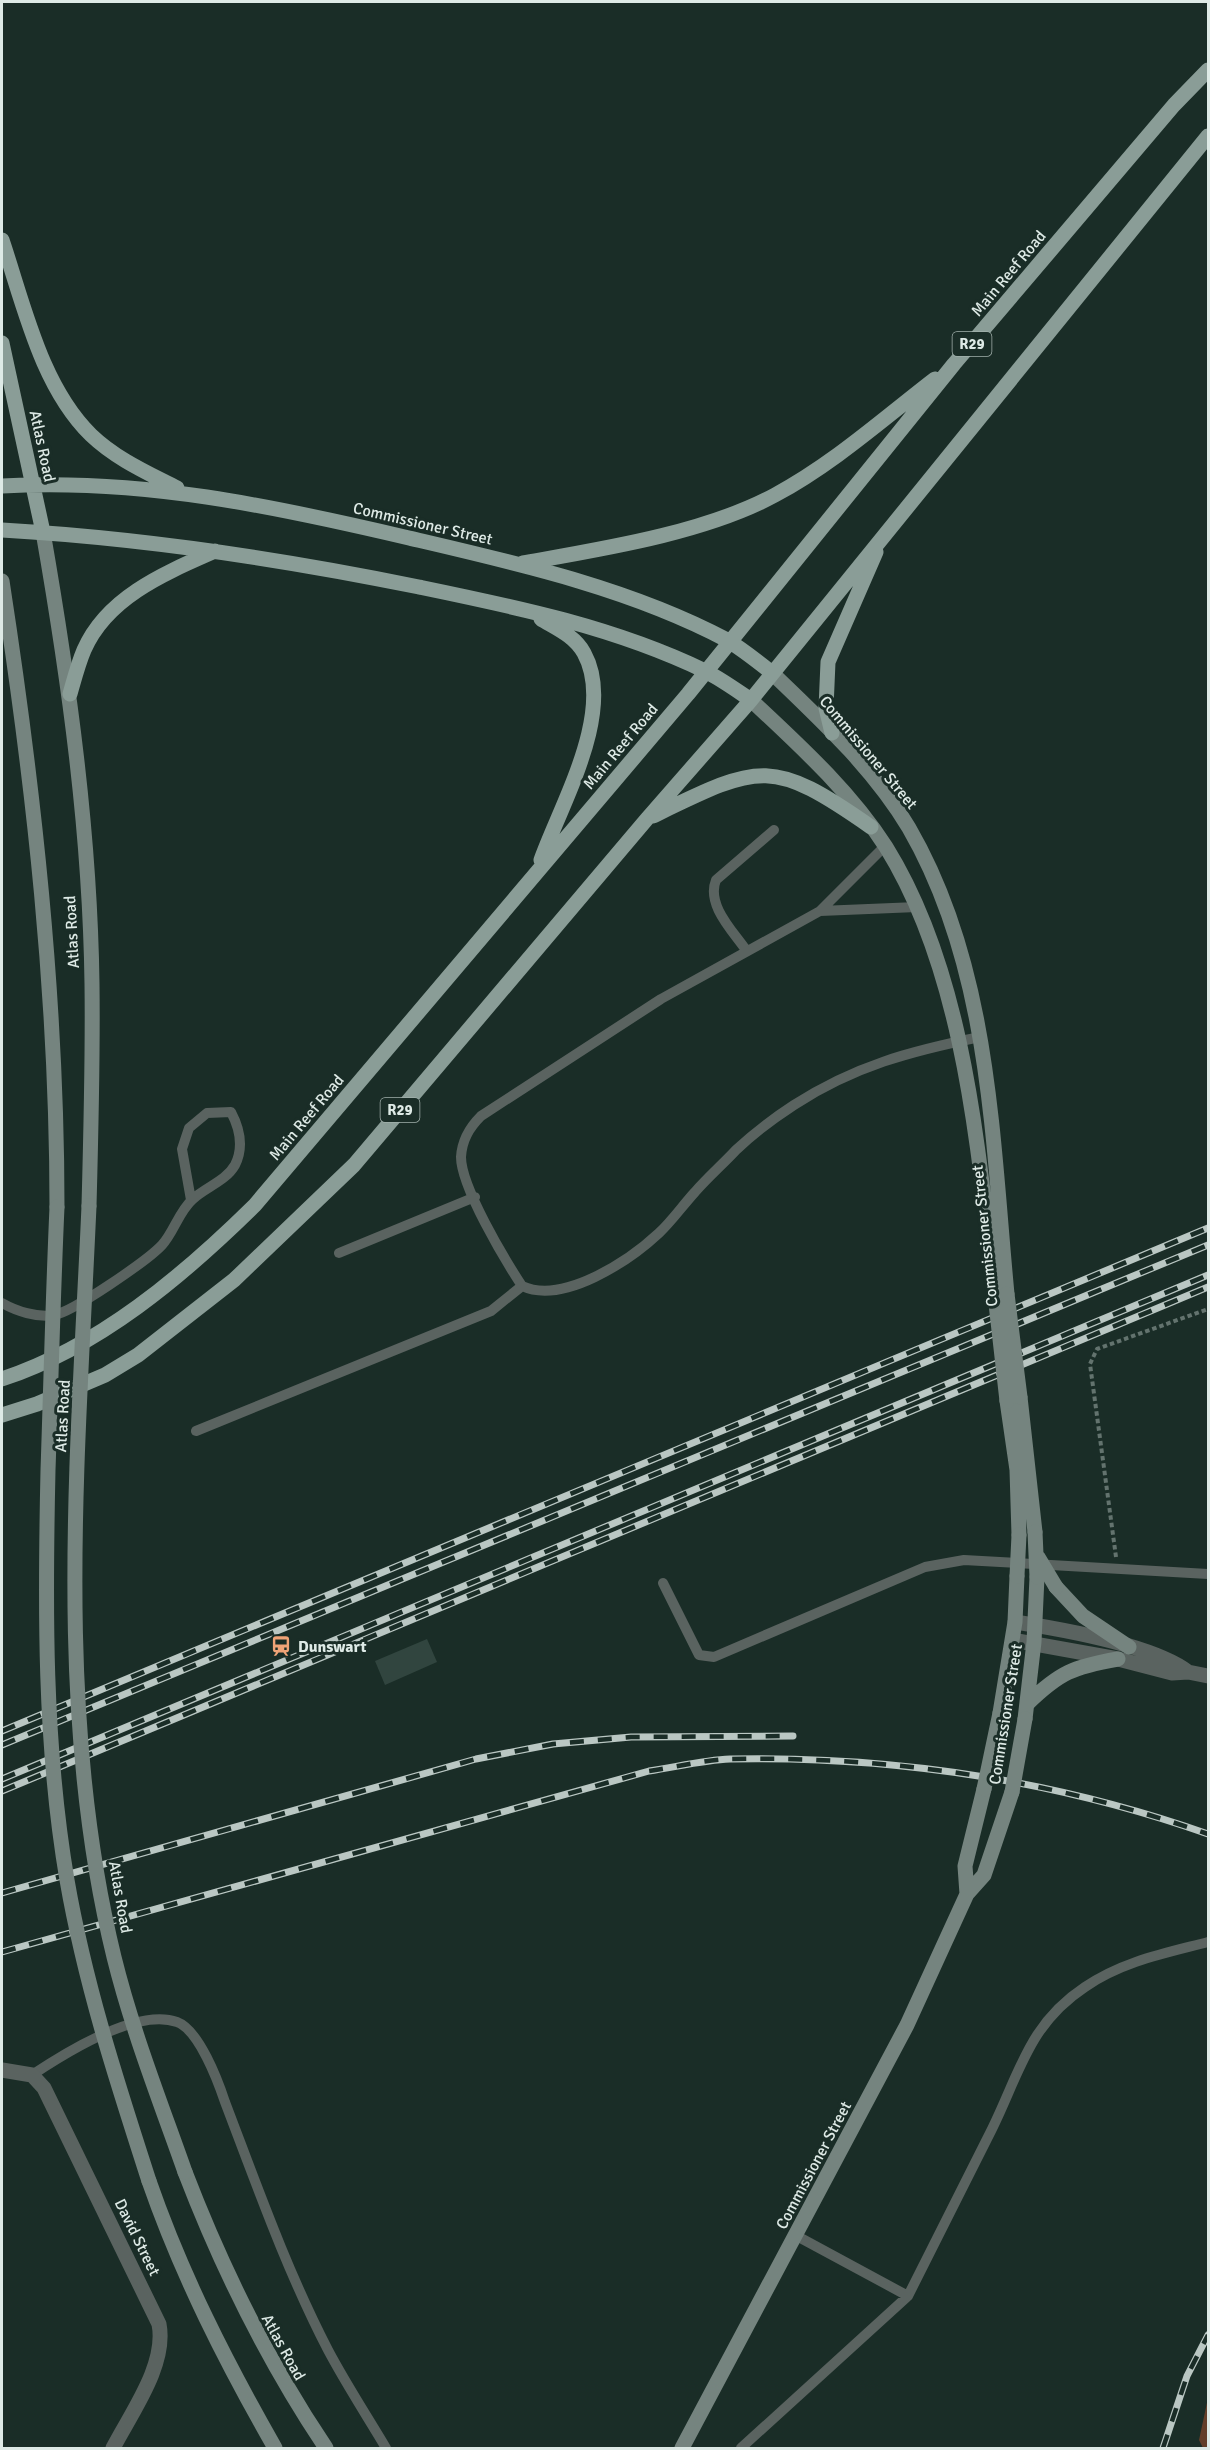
<svg xmlns="http://www.w3.org/2000/svg" width="1210" height="2450" viewBox="0 0 1210 2450" font-family="Signika,sans-serif">
	<style>
		.green { fill: #633e29 }
		.building { fill: #31453f }
		.lines { fill: none; stroke-linecap: round; stroke-linejoin: round }
		.path { stroke: #63736e; stroke-width: 4; stroke-dasharray: 4.5 3; stroke-linecap: butt }
		.service { stroke: #5a6360; stroke-width: 10 }
		.minor { stroke: #5a6360; stroke-width: 15 }
		.secondary { stroke: #75847f; stroke-width: 15 }
		.primary { stroke: #8a9d97; stroke-width: 15 }
		.rail-casing { stroke: #bac7c3; stroke-width: 7 }
		.rail { stroke: #1a2d27; stroke-width: 4.5; stroke-dasharray: 14; stroke-linecap: butt }
		.secondary-bridge { stroke: #75847f; stroke-width: 15 }
		.labels { text-anchor: middle; stroke-width: 6; stroke-linejoin: round; paint-order: stroke }
		.shield { fill: #1a2d27; stroke: #a3b1ad; stroke-width: 1.5 }
		.shield-label { font-size: 15px; font-weight: bold; fill: #deeae6 }
		.street-label { font-size: 16px; fill: #deeae6; stroke: #1a2d27 }
		.poi-label { font-size: 16px; font-weight: bold; fill: #deeae6; stroke: #1a2d27; text-anchor: start }
	</style>
	<rect width="100%" height="100%" fill="#1a2d27"/>
	<path class="green" d="M1208,2398V2448H1203L1199,2440Z"/>
	<path class="building" d="M427,1639L437,1662L385,1685L375,1661Z"/>
	<g class="lines">
		<path class="path" d="M1116,1557L1090,1364L1097,1349L1208,1309"/>
		<path class="service" d="M885,846L820,911L661,999L481,1116C469,1128 462,1140 461,1157C461,1187 505,1260 522,1286C563,1305 629,1261 659,1233C672,1221 683,1205 695,1192C708,1177 723,1164 736,1150C754,1133 774,1118 794,1105C854,1066 911,1051 980,1037
			M820,911L917,907
			M746,950C733,931 706,905 716,880L774,830
			M339,1253L475,1197
			M2,1303C16,1311 37,1318 54,1315C73,1312 148,1260 162,1245C174,1232 179,1211 193,1199C206,1187 226,1181 235,1165C244,1147 240,1129 231,1112L207,1113L189,1128L182,1149L191,1200
			M196,1431L491,1311L522,1286
			M663,1583L699,1655L714,1657L925,1567L964,1560L1208,1574
			M32,2075C65,2053 137,2008 177,2022C199,2030 218,2081 225,2102C257,2186 287,2271 328,2350C346,2384 367,2416 386,2448
			M795,2235L908,2296C936,2240 964,2184 992,2129C1020,2072 1029,2024 1085,1987C1123,1961 1166,1953 1208,1942
			M741,2448L908,2296"/>
		<path class="minor" d="M1015,1622C1060,1629 1153,1645 1188,1672
			M1013,1640L1118,1659L1172,1673L1188,1672L1208,1676
			M2,2070L32,2075L44,2088L159,2324C167,2365 131,2413 113,2448"/>
		<path class="secondary" d="M43,532C69,681 90,833 92,984C93,1058 91,1132 89,1206
			M2,581C34,789 57,997 57,1207
			M771,672C820,719 874,769 909,828C990,968 992,1137 1007,1294
			M751,700C799,745 850,791 886,847C965,974 978,1150 995,1295
			M1020,1397L1035,1532
			M1007,1401L1017,1470L1019,1535
			M1056,1587L1083,1616L1129,1647
			M1027,1704C1060,1672 1073,1667 1118,1659
			M1000,1713L1015,1622L1017,1576
			M1025,1719L1034,1642L1037,1577
			M967,1894L965,1866L984,1789
			M185,2172C223,2271 267,2360 326,2448
			M149,2181C182,2276 226,2362 275,2448
			M682,2448L907,2025L967,1894L984,1875L1012,1792"/>
		<path class="primary" d="M2,240C24,305 41,386 91,435C116,459 148,473 177,488
			M2,343L43,532
			M2,486C141,478 273,506 409,538C516,563 629,588 727,640C742,649 757,661 771,672
			M2,530C141,538 282,559 419,587C516,607 614,627 705,671C721,679 736,690 751,700
			M523,563C602,549 705,533 775,495C833,464 883,419 935,379
			M70,694C74,680 78,664 84,650C107,597 165,573 215,551
			M832,733L826,708L828,662L876,552
			M653,816C760,764 771,757 871,827
			M541,860C561,804 616,711 584,653C575,636 556,628 541,619
			M2,1379C99,1347 183,1276 255,1205L688,694L954,364L1174,105L1208,70
			M2,1415L37,1404L105,1375L138,1355L234,1280L354,1165L646,820L751,700L1208,136"/>
		<g class="rail-casing">
			<path id="rail" d="M2,1731L1208,1228
				M2,1745L1208,1245
				M2,1779L1208,1275
				M2,1791L1208,1287
				M2,1893L476,1759L553,1744L631,1737L793,1736
				M2,1952L649,1771C676,1767 704,1760 730,1759C894,1756 1054,1780 1208,1834
				M1163,2448L1187,2376L1208,2335"/>
		</g>
		<use href="#rail" class="rail"/>
		<path class="secondary-bridge" d="M89,1206C78,1455 54,1712 114,1957C132,2030 160,2101 185,2172
			M57,1207C53,1295 51,1382 48,1470C45,1606 44,1745 67,1880C85,1984 117,2082 149,2181
			M1007,1294L1020,1397
			M995,1295L1007,1401
			M1035,1532L1037,1577
			M1038,1557L1056,1587
			M1017,1576L1019,1535
			M984,1789L1000,1713
			M1012,1792L1025,1719"/>
	</g>
	<defs>
		<g id="station-bare" transform="scale(1.62)"><path d="M-3-6H3Q5-6 5-4V2Q5 4 3 4L4.5 6H3L1.5 4h-3L-3 6H-4.5L-3 4Q-5 4-5 2V-4Q-5-6-3-6ZM-3.5-4v3h7v-3ZM-3.5 1v1.5H-2V1ZM2 1v1.5H3.5V1Z" fill="#efa377" stroke="#1a2d27" stroke-width="2.5" paint-order="stroke"/></g>
	</defs>
	<g fill-rule="evenodd">
		<use href="#station-bare" x="281" y="1646"/>
	</g>
	<g class="labels">
		<g class="shield">
			<rect x="952.5" y="332" width="39" height="24" rx="4.5"/>
			<rect x="380.5" y="1098" width="39" height="24" rx="4.5"/>
		</g>
		<g class="shield-label">
			<text x="972" y="349">R29</text>
			<text x="400" y="1115">R29</text>
		</g>
		<g class="street-label">
			<text transform="translate(1008 273) rotate(-50)" y="6">Main Reef Road</text>
			<text transform="translate(43 446) rotate(78)" y="6">Atlas Road</text>
			<text transform="translate(423 523) rotate(13)" y="6">Commissioner Street</text>
			<text transform="translate(620 746) rotate(-50)" y="6">Main Reef Road</text>
			<text transform="translate(869 752) rotate(50)" y="6">Commissioner Street</text>
			<text transform="translate(71 932) rotate(-93)" y="6">Atlas Road</text>
			<text transform="translate(306 1117) rotate(-50)" y="6">Main Reef Road</text>
			<text transform="translate(984 1236) rotate(-96)" y="6">Commissioner Street</text>
			<text transform="translate(62 1416) rotate(-87)" y="6">Atlas Road</text>
			<text transform="translate(1005 1714) rotate(-81)" y="6">Commissioner Street</text>
			<text transform="translate(121 1897) rotate(80)" y="6">Atlas Road</text>
			<text transform="translate(813 2165) rotate(-62)" y="6">Commissioner Street</text>
			<text transform="translate(138 2237) rotate(64)" y="6">David Street</text>
			<text transform="translate(284 2347) rotate(61)" y="6">Atlas Road</text>
		</g>
		<g class="poi-label">
			<text x="298" y="1652">Dunswart</text>
		</g>
	</g>
	<rect width="1210" height="2450" fill="none" stroke="#deeae6" stroke-width="6"/>
</svg>
